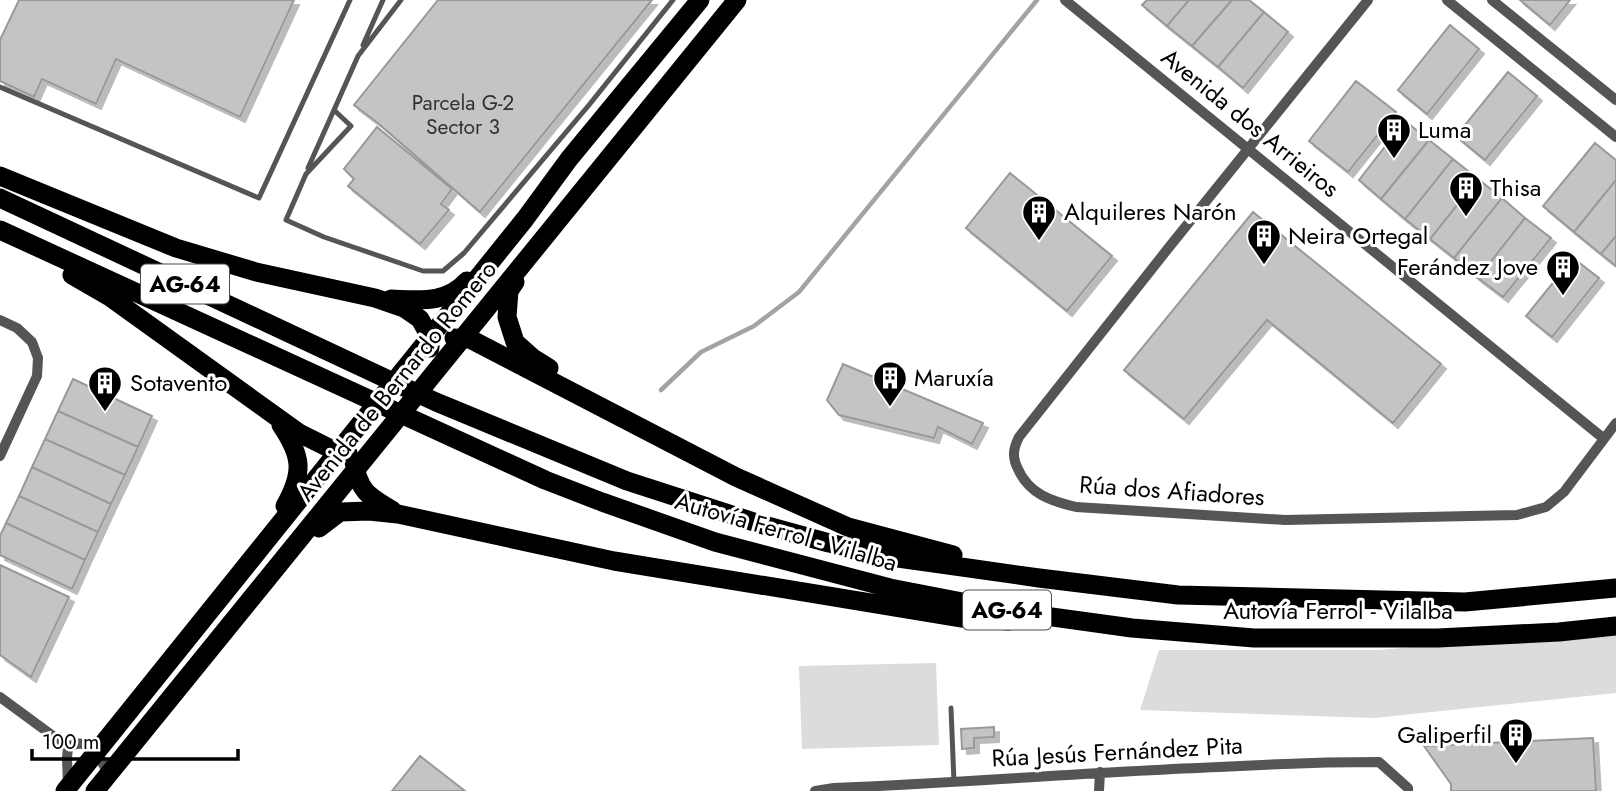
<svg xmlns="http://www.w3.org/2000/svg" width="1616" height="791" viewBox="0 0 1616 791" font-family="Jost,sans-serif">
	<style>
		.green { fill: #dcdcdc }
		.lines { fill: none; stroke-linecap: round; stroke-linejoin: round }
		.stream { stroke: #a3a3a3; stroke-width: 4.5 }
		.building { fill: #c4c4c4; stroke: #999; stroke-width: 2; filter: url(#shadow) }
		.lane { stroke: #555; stroke-width: 5 }
		.street { stroke: #555; stroke-width: 10 }
		.highway { stroke: #000; stroke-width: 19 }
		.labels { text-anchor: middle; stroke-width: 6; stroke-linejoin: round; paint-order: stroke }
		.number-label { font-size: 21px; fill: #313131 }
		.shield { fill: #fff; stroke: #4c4c4c; stroke-width: 2 }
		.shield-label { font-size: 23px; font-weight: bold; fill: #000 }
		.street-label { font-size: 24px; fill: #000; stroke: #fff }
		.poi-label { font-size: 24px; fill: #000; stroke: #fff; text-anchor: start }
	</style>
	<defs>
		<filter id="shadow"><feDropShadow dx="5" dy="5" stdDeviation="0" flood-color="#0004"/></filter>
	</defs>
	<rect width="100%" height="100%" fill="#fff"/>
	<path class="green" d="M1616,629V693L1374,718L1140,710L1159,650H1379Z
		M936,663L939,745L802,749L799,666Z"/>
	<g class="lines">
		<path class="stream" d="M661,390L701,352L754,326L799,292L1037,0"/>
	</g>
	<path class="building" d="M19,0H294L240,117L116,59L96,104L42,79L34,97L0,81V40Z
		M438,0H652L480,212L379,124L354,105Z
		M1147,0H1189L1167,26L1142,5Z
		M1189,0H1232L1192,46L1167,26Z
		M1232,0H1249L1264,12L1218,67L1192,46Z
		M1520,0H1570L1550,25Z
		M1264,12L1288,32L1243,88L1218,67Z
		M1450,25L1479,49L1427,114L1398,90Z
		M1508,72L1537,96L1485,160L1456,136Z
		M1356,81L1396,112L1348,172L1309,141Z
		M1405,121L1429,140L1381,199L1359,180Z
		M377,127L452,189L441,204L449,210L420,244L348,186L354,179L344,169Z
		M1429,140L1453,159L1405,219L1381,199Z
		M1595,143L1616,160V180L1574,232L1543,206Z
		M1453,159L1478,179L1430,239L1405,219Z
		M1010,173L1112,256L1067,311L966,228Z
		M1478,179L1502,198L1454,258L1430,239Z
		M1616,180V236L1601,254L1574,232Z
		M1502,198L1525,218L1478,278L1454,258Z
		M1253,212L1441,364L1393,423L1267,320L1184,419L1124,370Z
		M1525,218L1551,238L1503,297L1478,278Z
		M1616,236V266L1601,254Z
		M1573,258L1599,278L1552,337L1526,316Z
		M843,364L983,423L972,444L938,427L934,438L839,415L827,400Z
		M73,379L152,416L138,447L58,411Z
		M58,411L138,447L125,475L45,439Z
		M45,439L125,475L111,504L32,467Z
		M32,467L111,504L98,532L19,496Z
		M19,496L98,532L85,560L6,523Z
		M6,523L85,560L72,589L0,555V536Z
		M0,565L69,597L31,677L0,655Z
		M994,727V737L974,738V748L962,749L961,729Z
		M1593,738L1596,791H1451V784L1424,746Z
		M420,756L465,791H392Z"/>
	<g class="lines">
		<path class="lane" d="M401,0L358,56L334,110L351,126L306,174L286,220L324,237L423,271H443L464,253L589,105L673,0
			M363,45L383,0
			M0,87L259,198L350,0
			M308,168L334,110
			M951,708L954,782"/>
		<path class="street" d="M1065,0L1603,438
			M1368,0L1170,246L1019,437C1013,449 1012,457 1018,469C1029,494 1051,501 1076,507L1285,520L1517,515L1546,507L1564,492L1616,423
			M1447,0L1616,137
			M1492,0L1616,100
			M0,320L17,328L32,342L38,358L37,376L0,456
			M0,697L68,747
			M68,787L67,758L68,747C89,735 101,757 108,775
			M815,791L834,788C963,783 1090,772 1219,767C1272,764 1325,762 1379,762L1408,788V791
			M1099,791L1100,772"/>
		<path class="highway" d="M0,176L176,248L256,272L375,298L404,308L420,319L430,337V348
			M0,198L436,402L627,481L760,524L829,543L898,558L1039,578L1178,595L1465,602L1616,588
			M0,230L545,480L602,502L715,542L890,588L1009,611L1132,628L1254,638H1438L1559,632L1616,626
			M72,275L110,297L299,433L337,452L348,453
			M515,282L509,291L507,317L515,342L533,358L549,368
			M391,299C420,300 446,304 467,281
			M454,338L470,339L736,477L848,527L953,555
			M281,425C302,456 304,472 285,506
			M354,462C359,491 368,496 392,510
			M319,528L340,512L369,511L398,514L614,561L962,618L1009,621
			M65,791L525,219L569,159L700,0
			M95,791L737,0"/>
	</g>
	<defs>
		<g id="building-pin" transform="scale(1.75)"><path d="M0 17L-7.5 6A9.5 9.5 0 1 1 7.5 6Z" fill="#000" stroke="#fff"/><path d="M-4-6H4V6H1V3H-1V6H-4ZM-2.5-4.3h1.7v1.8h-1.7ZM.8-4.3h1.7v1.8H.8ZM-2.5-1h1.7V.8h-1.7ZM.8-1h1.7V.8H.8Z" fill="#fff"/></g>
	</defs>
	<g fill-rule="evenodd">
		<use href="#building-pin" x="1394" y="130"/>
		<use href="#building-pin" x="1466" y="188"/>
		<use href="#building-pin" x="1039" y="212"/>
		<use href="#building-pin" x="1264" y="236"/>
		<use href="#building-pin" x="1563" y="267"/>
		<use href="#building-pin" x="890" y="378"/>
		<use href="#building-pin" x="105" y="383"/>
		<use href="#building-pin" x="1516" y="735"/>
	</g>
	<g class="labels">
		<g class="number-label">
			<text x="463" y="110">Parcela G-2<tspan x="463" dy="24">Sector 3</tspan></text>
		</g>
		<g class="shield">
			<rect x="141" y="264.5" width="88" height="39" rx="5"/>
			<rect x="963" y="590.5" width="88" height="39" rx="5"/>
		</g>
		<g class="shield-label">
			<text x="185" y="292">AG-64</text>
			<text x="1007" y="618">AG-64</text>
		</g>
		<g class="street-label">
			<text transform="translate(1250 123) rotate(39)" y="8">Avenida dos Arrieiros</text>
			<text transform="translate(397 381) rotate(-51)" y="8">Avenida de Bernardo Romero</text>
			<text transform="translate(1172 491) rotate(4)" y="8">Rúa dos Afiadores</text>
			<text transform="translate(786 532) rotate(16)" y="8">Autovía Ferrol - Vilalba</text>
			<text x="1338" y="619">Autovía Ferrol - Vilalba</text>
			<text transform="translate(1117 752) rotate(-3)" y="8">Rúa Jesús Fernández Pita</text>
		</g>
		<g class="poi-label">
			<text x="1418" y="138">Luma</text>
			<text x="1490" y="196">Thisa</text>
			<text x="1064" y="220">Alquileres Narón</text>
			<text x="1288" y="244">Neira Ortegal</text>
			<text x="1538" y="275" text-anchor="end">Ferández Jove</text>
			<text x="914" y="386">Maruxía</text>
			<text x="130" y="391">Sotavento</text>
			<text x="1492" y="743" text-anchor="end">Galiperfil</text>
		</g>
	</g>
	<path d="M32 749v10h206v-10" fill="none" stroke="#000000" stroke-width="3.5"/>
	<text x="42" y="749" font-size="21" fill="#000000" stroke="#ffffff" stroke-width="5" paint-order="stroke">100 m</text>
</svg>
